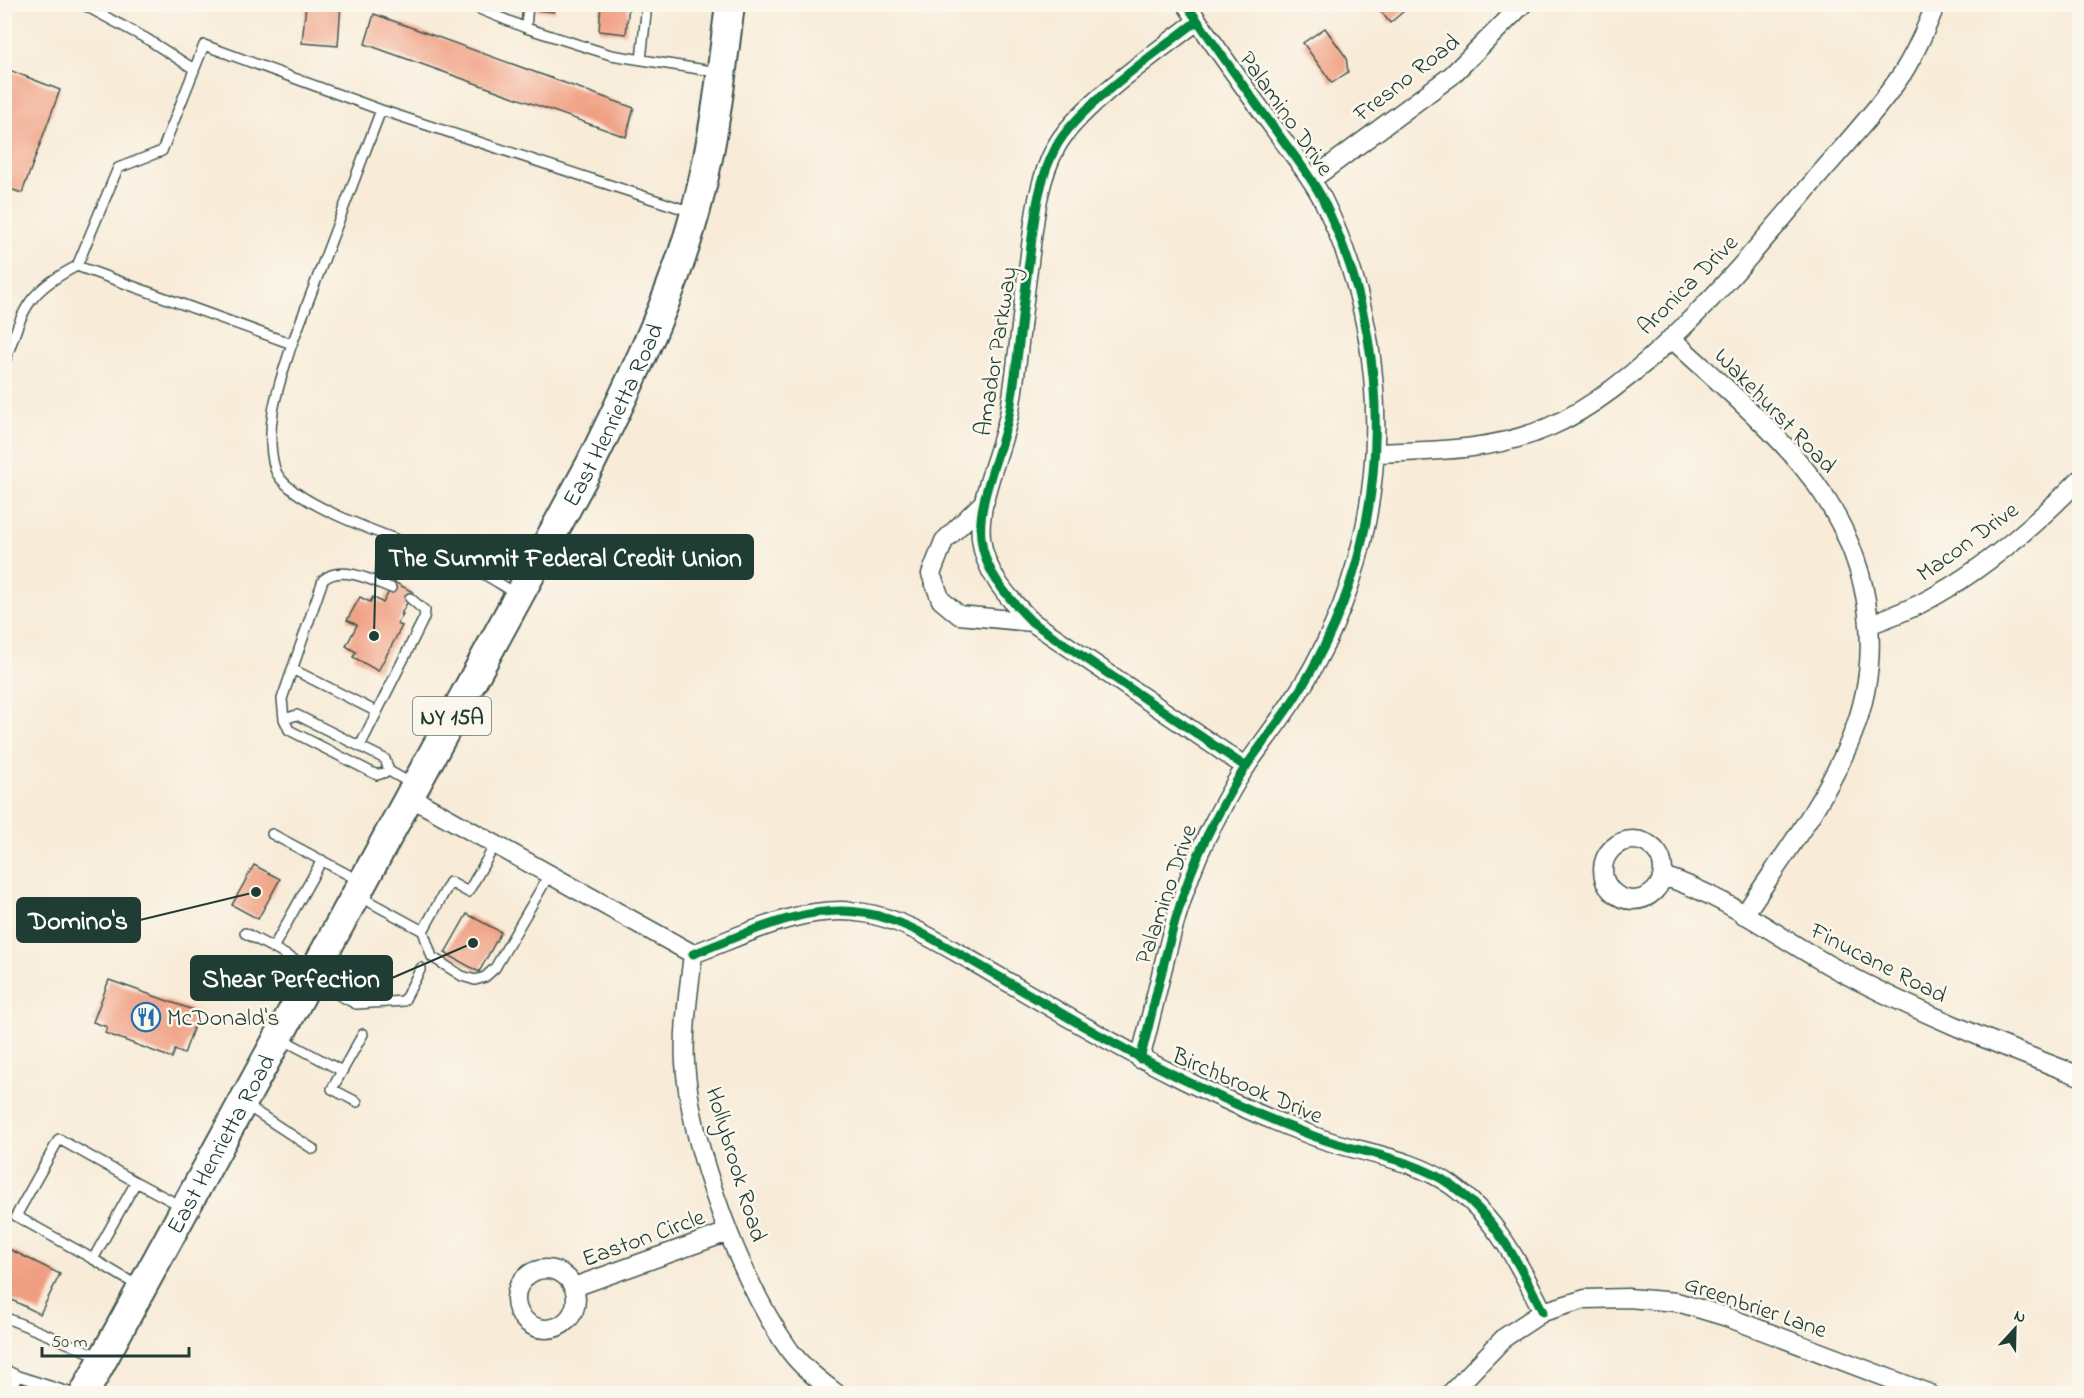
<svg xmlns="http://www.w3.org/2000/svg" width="2084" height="1398" viewBox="0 0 2084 1398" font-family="'Indie Flower',sans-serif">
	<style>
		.building { fill: #f09e81 }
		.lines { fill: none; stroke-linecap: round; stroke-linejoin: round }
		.service-casing { stroke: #40574d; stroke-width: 12 }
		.minor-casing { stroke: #40574d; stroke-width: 21 }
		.primary-casing { stroke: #40574d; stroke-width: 32 }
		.service { stroke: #fff; stroke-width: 9 }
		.minor { stroke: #fff; stroke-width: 18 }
		.primary { stroke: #fff; stroke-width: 28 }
		.cycleway-casing { stroke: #fbf7ec; stroke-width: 13 }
		.cycleway { stroke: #00873e; stroke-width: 9 }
		.labels { text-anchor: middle; stroke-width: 5; stroke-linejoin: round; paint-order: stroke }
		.shield { fill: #fbf7ec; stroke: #61756b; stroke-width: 1.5 }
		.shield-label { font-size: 22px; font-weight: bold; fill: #1f3d34 }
		.street-label { font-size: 24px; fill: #1f3d34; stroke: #fbf7ec }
		.poi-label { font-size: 24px; fill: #1f3d34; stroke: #fbf7ec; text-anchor: start }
		.leader { fill: none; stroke: #1f3d34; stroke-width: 2 }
		.callout-dot { fill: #1f3d34; stroke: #fbf7ec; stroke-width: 2 }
		.callout { fill: #1f3d34; stroke: #1f3d34; stroke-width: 2 }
		.callout-label { font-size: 26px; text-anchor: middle; font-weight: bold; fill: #fff }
	</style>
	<rect width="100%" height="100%" fill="#fbf7ec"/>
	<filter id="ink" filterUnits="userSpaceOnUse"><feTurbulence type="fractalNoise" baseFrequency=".0167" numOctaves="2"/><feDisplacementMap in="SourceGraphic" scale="12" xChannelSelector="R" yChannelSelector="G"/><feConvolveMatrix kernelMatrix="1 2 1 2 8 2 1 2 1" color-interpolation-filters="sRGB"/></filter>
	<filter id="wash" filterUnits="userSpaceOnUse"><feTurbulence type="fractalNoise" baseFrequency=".008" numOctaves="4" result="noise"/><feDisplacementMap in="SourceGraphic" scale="24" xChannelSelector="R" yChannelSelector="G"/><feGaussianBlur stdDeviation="1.35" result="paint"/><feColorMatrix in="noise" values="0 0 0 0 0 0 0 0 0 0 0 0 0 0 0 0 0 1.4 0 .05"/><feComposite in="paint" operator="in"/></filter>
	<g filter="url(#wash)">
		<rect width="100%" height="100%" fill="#f8ebd8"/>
		<g id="blocks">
			<path class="building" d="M306,4H341L338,46L302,43Z
				M534,4H555L554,12L533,10Z
				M601,4H629L626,34L599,31Z
				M1375,4H1412L1390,23Z
				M374,14L634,108L626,137L365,44Z
				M1325,28L1346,57L1348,72L1332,83L1303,43Z
				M4,68L60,90L22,193L4,187Z
				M394,582L413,592L401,614H403L397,624L402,626L378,671L353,657L356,652L346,646L357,625L347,620L360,597L370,602L373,597L383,603Z
				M254,865L280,879L258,919L232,905Z
				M467,914L501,932L479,972L445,953Z
				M109,980L199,1012L184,1054L175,1050L172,1058L105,1033L107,1027L93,1022Z
				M9,1249L60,1274L40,1314L4,1296V1258Z"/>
		</g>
	</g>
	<g filter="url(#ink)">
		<use href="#blocks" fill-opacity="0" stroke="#40574d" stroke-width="1.5"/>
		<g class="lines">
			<g class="service-casing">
				<path id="service" d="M82,4L147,39L194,69
					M467,4L526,28L611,55L718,72
					M526,28L528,4
					M641,60L647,4
					M77,266L292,344C279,384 263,427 275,469C287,508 428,549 468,566C484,573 500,584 515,593
					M292,344L381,110
					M4,365C23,311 24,293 77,266L118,168L162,151L204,45L381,110L692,212
					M292,669L377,712
					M284,719L297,715L385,759L389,771L412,784
					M360,746L424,618L425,611L410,598
					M389,771L377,775L289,730L284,719L282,699L323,580C340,564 372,580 391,588
					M272,834L360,881
					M359,896L423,931L450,882L468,892L495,845
					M423,931L432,957L462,976L475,980L485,977L495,968L549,875
					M245,933L273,948L322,860
					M273,948L311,969
					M314,982L356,1004L404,1001L421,968
					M282,1039L342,1071
					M357,1102L332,1089L363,1034
					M244,1104L313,1149
					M93,1259L16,1216L59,1139L136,1182
					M138,1286L93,1259L136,1182L181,1206
					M4,1317L101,1357
					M4,1369L18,1376
					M8,1394L18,1376L75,1394"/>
			</g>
			<g class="minor-casing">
				<path id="minor" d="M1197,21C1159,51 1077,107 1056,147C1037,182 1034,223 1029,262C1022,311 1018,361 1010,410C1003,450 977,498 981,538C984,572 1009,599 1032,622L1246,767
					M1311,180L1451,76L1523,4
					M1671,338C1720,384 1786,438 1823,494C1872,569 1885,657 1850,741C1824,803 1781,859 1744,915
					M1375,453C1434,451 1494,451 1549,427C1643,387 1747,260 1813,182C1843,147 1876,112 1902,74C1916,52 1926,28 1936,4
					M985,501L944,541L931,574L941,600L959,615L1032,622
					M1871,624C1887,618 1903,612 1918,605C1979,574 2033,527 2080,479
					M408,796L693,954
					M1603 870a30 30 0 1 1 60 0a30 30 0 1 1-60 0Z
					M1663,876C1726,896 1779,938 1836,969C1915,1011 1996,1044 2080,1076
					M693,954C747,934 804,903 864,913C903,919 938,942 972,961C1003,979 1035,998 1066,1016C1147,1063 1223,1102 1311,1135C1356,1153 1410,1156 1451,1185C1495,1216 1520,1265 1543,1312
					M693,954C689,990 683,1027 685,1063C691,1148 740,1281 790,1351C803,1368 820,1381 837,1394
					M1140,1059C1160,986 1173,905 1207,836C1219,812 1231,788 1247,765C1270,732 1296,700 1315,664C1393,520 1395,347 1323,200C1310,174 1290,151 1274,128C1244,87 1215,46 1186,4
					M516 1299a30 30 0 1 1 60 0a30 30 0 1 1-60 0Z
					M574,1287L728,1232
					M1450,1394L1505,1337L1543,1312L1585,1299L1628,1298L1677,1302L1727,1317L1930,1394"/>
			</g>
			<g class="primary-casing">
				<g id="primary">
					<path id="s1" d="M84,1394L590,465C632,379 676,291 699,198C715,134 722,70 730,4"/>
				</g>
			</g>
			<use href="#service" class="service"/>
			<use href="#minor" class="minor"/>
			<use href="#primary" class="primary"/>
			<g class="cycleway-casing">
				<path id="cycleway" d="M1197,21C1159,51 1077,107 1056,147C1037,182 1034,223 1029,262C1022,311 1018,361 1010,410C1003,450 977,498 981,538C984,572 1009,599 1032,622L1246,767
					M693,954C747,934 804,903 864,913C903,919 938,942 972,961C1003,979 1035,998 1066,1016C1147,1063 1223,1102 1311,1135C1356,1153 1410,1156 1451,1185C1495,1216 1520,1265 1543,1312
					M1140,1059C1160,986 1173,905 1207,836C1219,812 1231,788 1247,765C1270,732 1296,700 1315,664C1393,520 1395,347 1323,200C1310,174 1290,151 1274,128C1244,87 1215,46 1186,4"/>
			</g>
			<use href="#cycleway" class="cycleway"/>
		</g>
	</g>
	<defs>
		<g id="restaurant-ring" transform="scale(1.5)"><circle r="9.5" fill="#fbf7ec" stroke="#1f6fb2" stroke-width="1.5"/><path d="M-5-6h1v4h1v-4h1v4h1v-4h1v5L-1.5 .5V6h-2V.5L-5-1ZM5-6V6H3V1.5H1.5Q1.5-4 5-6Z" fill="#1f6fb2"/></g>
	</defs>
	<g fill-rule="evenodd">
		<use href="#restaurant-ring" x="146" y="1017"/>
	</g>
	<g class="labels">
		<rect class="shield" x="413" y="697" width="78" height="38" rx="4.5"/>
		<g class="shield-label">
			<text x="452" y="724">NY 15A</text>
		</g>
		<g class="street-label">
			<text transform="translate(1406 77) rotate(-38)" y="8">Fresno Road</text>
			<text transform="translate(1287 113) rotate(55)" y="8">Palamino Drive</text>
			<text transform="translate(1687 284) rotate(-45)" y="8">Aronica Drive</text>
			<text transform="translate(995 351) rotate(-81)" y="8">Amador Parkway</text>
			<text transform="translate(1776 410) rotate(46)" y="8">Wakehurst Road</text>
			<text dy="8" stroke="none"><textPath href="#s1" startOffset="1113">East Henrietta Road</textPath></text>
			<text transform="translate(1967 541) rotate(-36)" y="8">Macon Drive</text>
			<text transform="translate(1165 894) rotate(-71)" y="8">Palamino Drive</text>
			<text transform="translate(1879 962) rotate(27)" y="8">Finucane Road</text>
			<text transform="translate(1248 1085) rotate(23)" y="8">Birchbrook Drive</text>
			<text dy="8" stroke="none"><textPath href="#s1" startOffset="285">East Henrietta Road</textPath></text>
			<text transform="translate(737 1164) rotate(73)" y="8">Hollybrook Road</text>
			<text transform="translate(643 1237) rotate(-20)" y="8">Easton Circle</text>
			<text transform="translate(1756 1306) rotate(19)" y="8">Greenbrier Lane</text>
		</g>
		<g class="poi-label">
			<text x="167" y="1025">McDonald's</text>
		</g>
	</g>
	<path class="leader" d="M374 636L376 557M256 892L140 920M473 943L392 978"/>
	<g class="callout-dot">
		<circle cx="374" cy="636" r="6"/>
		<circle cx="256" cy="892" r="6"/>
		<circle cx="473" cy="943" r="6"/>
	</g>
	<g class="callout">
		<rect x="376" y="535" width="377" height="44" rx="6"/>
		<rect x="17" y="898" width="123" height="44" rx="6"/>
		<rect x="191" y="956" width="201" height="44" rx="6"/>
	</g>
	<g class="callout-label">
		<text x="565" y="566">The Summit Federal Credit Union</text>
		<text x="78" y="929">Domino's</text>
		<text x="291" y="987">Shear Perfection</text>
	</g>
	<rect width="2084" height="1398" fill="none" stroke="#fbf7ec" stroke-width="24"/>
	<g transform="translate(2015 1329) rotate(22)" stroke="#fbf7ec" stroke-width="4.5" paint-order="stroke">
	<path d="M0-4.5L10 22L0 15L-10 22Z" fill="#1f3d34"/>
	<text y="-9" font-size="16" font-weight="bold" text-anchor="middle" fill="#1f3d34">N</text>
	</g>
	<path d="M42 1347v9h147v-9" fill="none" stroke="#1f3d34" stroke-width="3"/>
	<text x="51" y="1347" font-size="18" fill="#1f3d34" stroke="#fbf7ec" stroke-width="4.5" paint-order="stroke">50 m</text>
</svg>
